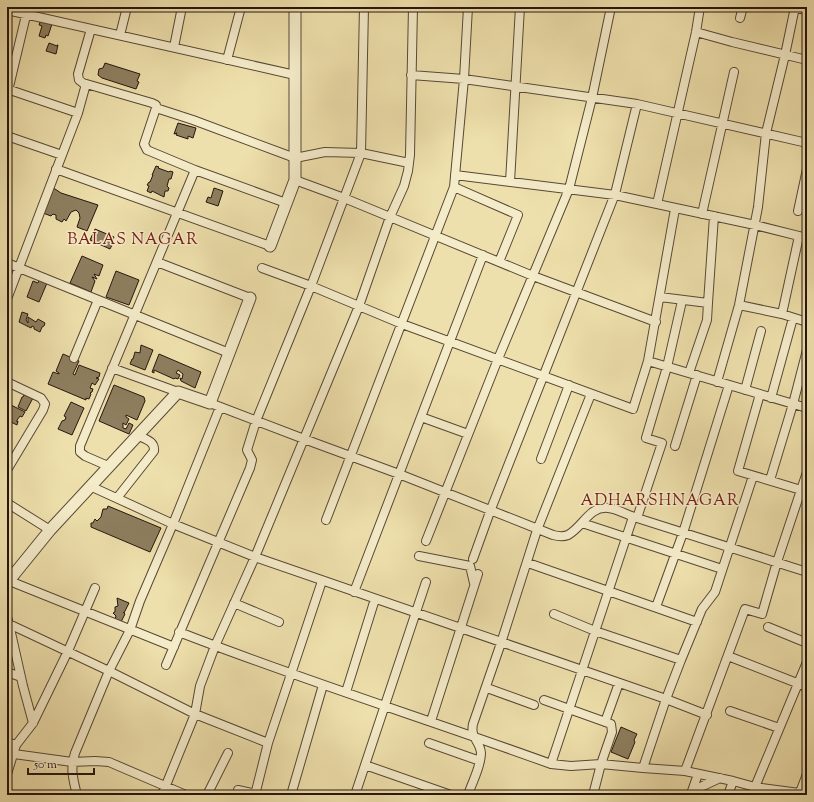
<svg xmlns="http://www.w3.org/2000/svg" width="814" height="802" viewBox="0 0 814 802" font-family="'Sorts Mill Goudy',serif">
	<style>
		.building { fill: #8e7f60; stroke: #25150e }
		.lines { fill: none; stroke-linecap: round; stroke-linejoin: round }
		.minor-casing { stroke: #574836; stroke-width: 10 }
		.tertiary-casing { stroke: #574836; stroke-width: 13 }
		.minor { stroke: #f4ebc9; stroke-width: 8 }
		.tertiary { stroke: #f4ebc9; stroke-width: 11 }
		.labels { text-anchor: middle; stroke-width: 3; stroke-linejoin: round; paint-order: stroke }
		.neighbourhood-label { font-size: 16px; letter-spacing: 1px; fill: #7a1f14; stroke: #f4ebc9 }
	</style>
	<rect width="100%" height="100%" fill="#eee0ac"/>
	<filter id="stains"><feTurbulence type="fractalNoise" baseFrequency=".005" numOctaves="4"/><feColorMatrix values="0 0 0 0 .2 0 0 0 0 .09 0 0 0 0 .02 0 0 0 .5 -.17"/></filter>
	<radialGradient id="worn" r=".72"><stop offset=".6" stop-color="#630" stop-opacity="0"/><stop offset="1" stop-color="#630" stop-opacity=".3"/></radialGradient>
	<path class="building" d="M40,22L52,24L48,36L46,35L45,38L39,36L42,26L39,25Z
		M49,43L57,46V45H58L56,54L46,51Z
		M105,63L140,74L137,81L139,82L136,89L102,78L98,75L99,69L103,68Z
		M178,123L196,128L193,138L188,136V139L176,135L177,133L174,134Z
		M156,166L159,167L158,168L169,172L170,171L173,172L171,179H169L167,186L169,188L168,191H165L164,197L152,191L151,193L147,191L149,186L147,185L149,182H150L153,175H152Z
		M52,187L61,193L98,205L87,231L77,227L80,218L79,213L76,210L71,212L66,221L64,219L62,222L56,219V215L53,214L51,216L43,213Z
		M214,188L223,191L218,206L206,202L208,197L211,198Z
		M95,229L114,237L110,245H112L110,249L90,240Z
		M82,256L103,265L99,276L94,274L97,279L92,277L95,281L91,292L70,283Z
		M116,271L139,280L129,305L106,297Z
		M39,280L47,283L39,302L27,297L33,281L38,283Z
		M22,312L28,314L26,320L28,323V317L36,322L38,319L45,323L44,326L42,327L40,332L34,329V327L32,326L31,328L19,322Z
		M141,345L153,350L145,370L130,364L132,359H133L135,352L140,353Z
		M63,354L79,361L73,374L75,375L79,365L100,373L99,377L96,378L99,379L95,385L92,383L90,388L93,389L92,392L90,393L91,394L89,399L86,398V400L48,384L53,372L59,374V373L56,371Z
		M159,354L201,372L195,388L181,381L180,378L182,379L183,374L178,370L176,373L180,375L178,379L175,378L174,379L154,370V373L152,372Z
		M114,385L144,397L145,401L137,420L126,415V417L129,419L126,425L123,423V428L126,429L129,423L133,425L129,434L99,421Z
		M24,395L33,398L26,411L18,407L22,397H23Z
		M71,402L84,408L72,435L58,429L62,421L65,420L66,417L64,416Z
		M7,403L25,412L22,417L20,416L17,420V422L18,421L17,425L7,420Z
		M108,506L161,528L150,552L91,527V523H93L95,519L97,521L101,517L103,509H107Z
		M117,598L129,603L124,613L123,612L125,614L121,622L115,619L116,616L113,613L115,612V607L118,606Z
		M621,727L637,734L634,740L635,742L628,759L611,752Z"/>
	<g class="lines">
		<g class="minor-casing">
			<path id="minor" d="M795,8L807,10
				M7,10L295,75
				M740,18L743,7
				M91,29L78,74L79,80L83,83L152,103L156,105V108L144,144L147,150L195,170L286,203
				M696,32L732,42L807,60
				M120,35L127,7
				M174,47L182,7
				M227,60L241,7
				M411,75L464,79L637,104L807,143
				M7,89L78,113
				M7,95L28,7
				M156,108L193,120L295,158L325,152L361,153L409,163
				M7,136L62,155
				M56,169L270,246
				M455,175L615,195L755,225L807,238
				M295,180L344,198L533,276L656,322
				M510,182L520,7
				M454,187L518,215L499,262
				M657,204L696,32L700,7
				M798,211L807,169
				M702,214L734,72
				M157,262L250,298
				M7,263L229,353
				M262,268L311,286L402,324L633,409L648,361L675,209
				M660,297L708,303L714,216
				M7,299L78,113L86,84
				M739,305L782,314L807,322
				M782,314L799,236
				M74,358L98,300
				M648,361L807,408
				M112,368L178,392
				M689,373L707,320L708,303
				M7,382L41,398L45,404L43,410L7,470
				M717,382L739,305L758,207L766,133L785,55L795,7
				M745,390L761,331
				M760,394L738,471L801,490
				M771,398L793,318
				M210,403L304,439L399,474L553,535C557,536 563,537 568,535C583,527 589,506 608,508C618,509 627,515 637,518L807,572
				M421,417L468,434
				M675,446L697,375
				M541,459L569,385
				M108,466L85,456L80,452V446L195,170
				M770,480L793,404L807,350
				M90,486L173,524L255,557L666,699L707,715
				M117,498L154,451C155,441 145,439 137,435
				M7,503L50,530
				M637,518L662,443L646,438L667,367L682,301
				M326,520L454,187L464,79L468,7
				M582,523L722,569
				M426,541L498,359L569,189L592,98L611,7
				M419,556L470,566L474,583
				M473,559L491,509L615,194L637,104
				M528,563L697,622
				M7,580L174,647
				M354,592L483,255
				M234,603L279,622
				M656,607L683,533L729,385
				M554,614L595,631L681,660
				M7,617L9,624L109,671L195,714L268,743
				M9,624L23,686L33,723
				M768,627L807,643
				M179,632C302,680 427,719 551,764L571,766L601,764L643,768L685,771L733,781L755,787L807,794
				M728,656L807,687
				M166,665L250,468L252,460L247,450L256,421L311,286L361,153L364,7
				M7,672L21,677
				M487,688L534,705
				M346,692L375,599
				M544,700L611,724L612,732L601,764L593,795
				M730,711L779,728
				M431,721L478,574
				M605,722L619,683
				M7,742L16,745
				M429,743L480,761
				M14,754L72,762L95,761L109,762L186,795
				M551,764L633,517
				M365,765L451,795
				M643,768L666,699L681,660L702,609L715,592L753,476
				M685,771L745,609L762,614L777,562L807,472
				M7,774L16,745L33,723L68,651L95,588
				M755,787L807,662
				M238,790L262,795
				M692,791L720,778
				M691,794L698,774
				M77,795C73,779 70,769 75,753L109,671L130,630L140,601L173,524L220,407
				M162,795L195,714L200,686L215,646L255,557L359,306L390,217L404,186L408,171L410,155L413,7
				M207,795L228,753
				M255,795L268,743L322,581
				M291,795L323,685
				M355,795L426,582
				M468,795C472,782 481,767 481,753C480,741 470,738 473,724L501,643L537,530L591,394
				M728,795L733,781
				M799,795L807,774"/>
		</g>
		<g class="tertiary-casing">
			<path id="tertiary" d="M270,246L295,180V7
				M7,583L50,530L178,392L210,403L250,298"/>
		</g>
		<use href="#minor" class="minor"/>
		<use href="#tertiary" class="tertiary"/>
	</g>
	<g class="labels">
		<g class="neighbourhood-label">
			<text x="133" y="244">BALAS NAGAR</text>
			<text x="660" y="505">ADHARSHNAGAR</text>
		</g>
	</g>
	<rect width="814" height="802" fill="none" stroke="#eee0ac" stroke-width="24"/>
	<rect x="8" y="8" width="798" height="786" fill="none" stroke="#25150e" stroke-width="2"/>
	<rect x="12" y="12" width="790" height="778" fill="none" stroke="#25150e"/>
	<path d="M28 768v6h66v-6" fill="none" stroke="#25150e" stroke-width="2"/>
	<text x="34" y="768" font-size="12" fill="#25150e" stroke="#f4ebc9" stroke-width="3" paint-order="stroke">50 m</text>
	<rect width="100%" height="100%" filter="url(#stains)"/>
	<rect width="100%" height="100%" fill="url(#worn)"/>
</svg>
